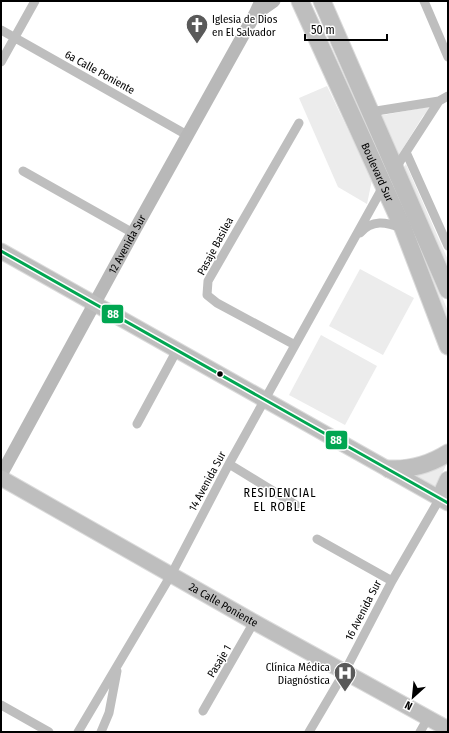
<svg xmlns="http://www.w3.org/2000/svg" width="449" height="733" viewBox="0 0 449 733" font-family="'Fira Sans Condensed',sans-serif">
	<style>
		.green { fill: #ececec }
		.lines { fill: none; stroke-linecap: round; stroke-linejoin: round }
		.primary-casing { stroke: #dbdbdb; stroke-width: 17 }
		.highway-casing { stroke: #dbdbdb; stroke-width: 19 }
		.street { stroke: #bebebe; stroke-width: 9 }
		.secondary { stroke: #b8b8b8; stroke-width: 13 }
		.primary { stroke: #bebebe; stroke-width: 15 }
		.highway { stroke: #bebebe; stroke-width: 17 }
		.bus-1-casing { stroke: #fff; stroke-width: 6 }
		.bus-1 { stroke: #00a651; stroke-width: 3 }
		.bus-dot { fill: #000; stroke: #fff; stroke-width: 1.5 }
		.labels { text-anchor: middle; stroke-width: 3; stroke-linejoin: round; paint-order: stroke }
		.poi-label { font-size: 11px; fill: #000; stroke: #fff; text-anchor: start }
		.street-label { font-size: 11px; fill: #000; stroke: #fff }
		.neighbourhood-label { font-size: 12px; letter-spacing: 1px; fill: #000; stroke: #fff }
		.line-badge { stroke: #fff; stroke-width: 1.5 }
		.badge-label { font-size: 11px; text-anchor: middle; font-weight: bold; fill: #fff }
	</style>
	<rect width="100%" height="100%" fill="#fff"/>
	<path class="green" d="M327,86L372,180L367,204L338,187L299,98Z
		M433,106L423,116L397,158L378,116Z
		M406,164L448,260V285L400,174Z
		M409,218L448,311V332L403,224Z
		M360,269L414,298L383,355L329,326Z
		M321,335L377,366L345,425L289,395Z
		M448,461L435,489L405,474Z"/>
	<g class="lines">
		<g class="primary-casing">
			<g id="primary">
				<path d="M1,251L448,503"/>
				<path id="s2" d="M1,478L254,622L448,729"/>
			</g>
		</g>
		<g class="highway-casing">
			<g id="highway">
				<path id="s3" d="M300,1L403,228L448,346"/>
				<path d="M322,1L448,290"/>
				<path d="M389,469C411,470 429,465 448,453"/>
				<path d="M440,498L448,480"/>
			</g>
		</g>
		<path class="street" d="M424,1L448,57
			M1,30L187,135
			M1,62L35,1
			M370,112L439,101L448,96
			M406,152L448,246
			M395,169L439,101
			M23,171L133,233
			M360,233C372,219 386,222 402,228
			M295,345L217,303L207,295L208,281L299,123
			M137,424L177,350
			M229,464L296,505
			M317,539L392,581
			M1,705L49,732
			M203,711L254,622
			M78,732L171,575L229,464L384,185
			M101,732L109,713L117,671
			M309,732L345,671L392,581L440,498
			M420,732L428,718"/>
		<g class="secondary">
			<path d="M257,13L274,1"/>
			<path id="s1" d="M1,475L133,233L255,14L261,1"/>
		</g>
		<use href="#primary" class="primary"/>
		<use href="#highway" class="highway"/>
		<g class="bus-1-casing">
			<path id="bus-1" d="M1,251L448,503"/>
		</g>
		<use href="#bus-1" class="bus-1"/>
	</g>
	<defs>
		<g id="church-pin" transform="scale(1.15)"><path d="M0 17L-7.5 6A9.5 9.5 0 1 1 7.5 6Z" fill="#595959" stroke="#fff"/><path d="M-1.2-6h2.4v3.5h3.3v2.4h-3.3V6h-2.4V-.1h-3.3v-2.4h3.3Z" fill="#fff"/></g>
		<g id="hospital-pin" transform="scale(1.15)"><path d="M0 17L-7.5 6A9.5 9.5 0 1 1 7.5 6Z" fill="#595959" stroke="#fff"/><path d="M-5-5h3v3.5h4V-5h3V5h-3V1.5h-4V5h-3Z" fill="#fff"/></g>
	</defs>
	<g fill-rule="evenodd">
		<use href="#church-pin" x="197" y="25"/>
		<use href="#hospital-pin" x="345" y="673"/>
	</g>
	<circle class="bus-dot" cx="220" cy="374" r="3.5"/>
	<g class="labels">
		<g class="poi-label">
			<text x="212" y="23">Iglesia de Dios<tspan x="212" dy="13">en El Salvador</tspan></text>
			<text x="330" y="671" text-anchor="end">Clínica Médica<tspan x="330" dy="13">Diagnóstica</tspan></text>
		</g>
		<g class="street-label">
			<text transform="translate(100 72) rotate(29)" y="4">6a Calle Poniente</text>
			<text dy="4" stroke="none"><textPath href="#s3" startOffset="188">Boulevard Sur</textPath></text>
			<text dy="4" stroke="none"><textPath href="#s1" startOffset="263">12 Avenida Sur</textPath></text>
			<text transform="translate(215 246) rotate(-62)" y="4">Pasaje Basilea</text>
			<text transform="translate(207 481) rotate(-62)" y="4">14 Avenida Sur</text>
			<text dy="4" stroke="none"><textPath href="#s2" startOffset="256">2a Calle Poniente</textPath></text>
			<text transform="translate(363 610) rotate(-63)" y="4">16 Avenida Sur</text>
			<text transform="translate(219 661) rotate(-59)" y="4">Pasaje 1</text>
		</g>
		<g class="neighbourhood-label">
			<text x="280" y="497">RESIDENCIAL<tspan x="280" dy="14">EL ROBLE</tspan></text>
		</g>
	</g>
	<g class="line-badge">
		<rect x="101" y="304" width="23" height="20" rx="4" fill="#00a651"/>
		<rect x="325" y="430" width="23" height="20" rx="4" fill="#00a651"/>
	</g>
	<g class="badge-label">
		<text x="113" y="318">88</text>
		<text x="336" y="444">88</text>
	</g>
	<rect width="449" height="733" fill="none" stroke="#000000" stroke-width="4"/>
	<g transform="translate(413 697) rotate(207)" stroke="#ffffff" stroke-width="3" paint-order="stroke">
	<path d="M0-3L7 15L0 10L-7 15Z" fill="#000000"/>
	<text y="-6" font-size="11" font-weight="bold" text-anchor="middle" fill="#000000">N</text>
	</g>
	<path d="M305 34v6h82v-6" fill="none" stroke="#000000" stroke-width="2"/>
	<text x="311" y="34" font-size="12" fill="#000000" stroke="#ffffff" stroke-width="3" paint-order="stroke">50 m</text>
</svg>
